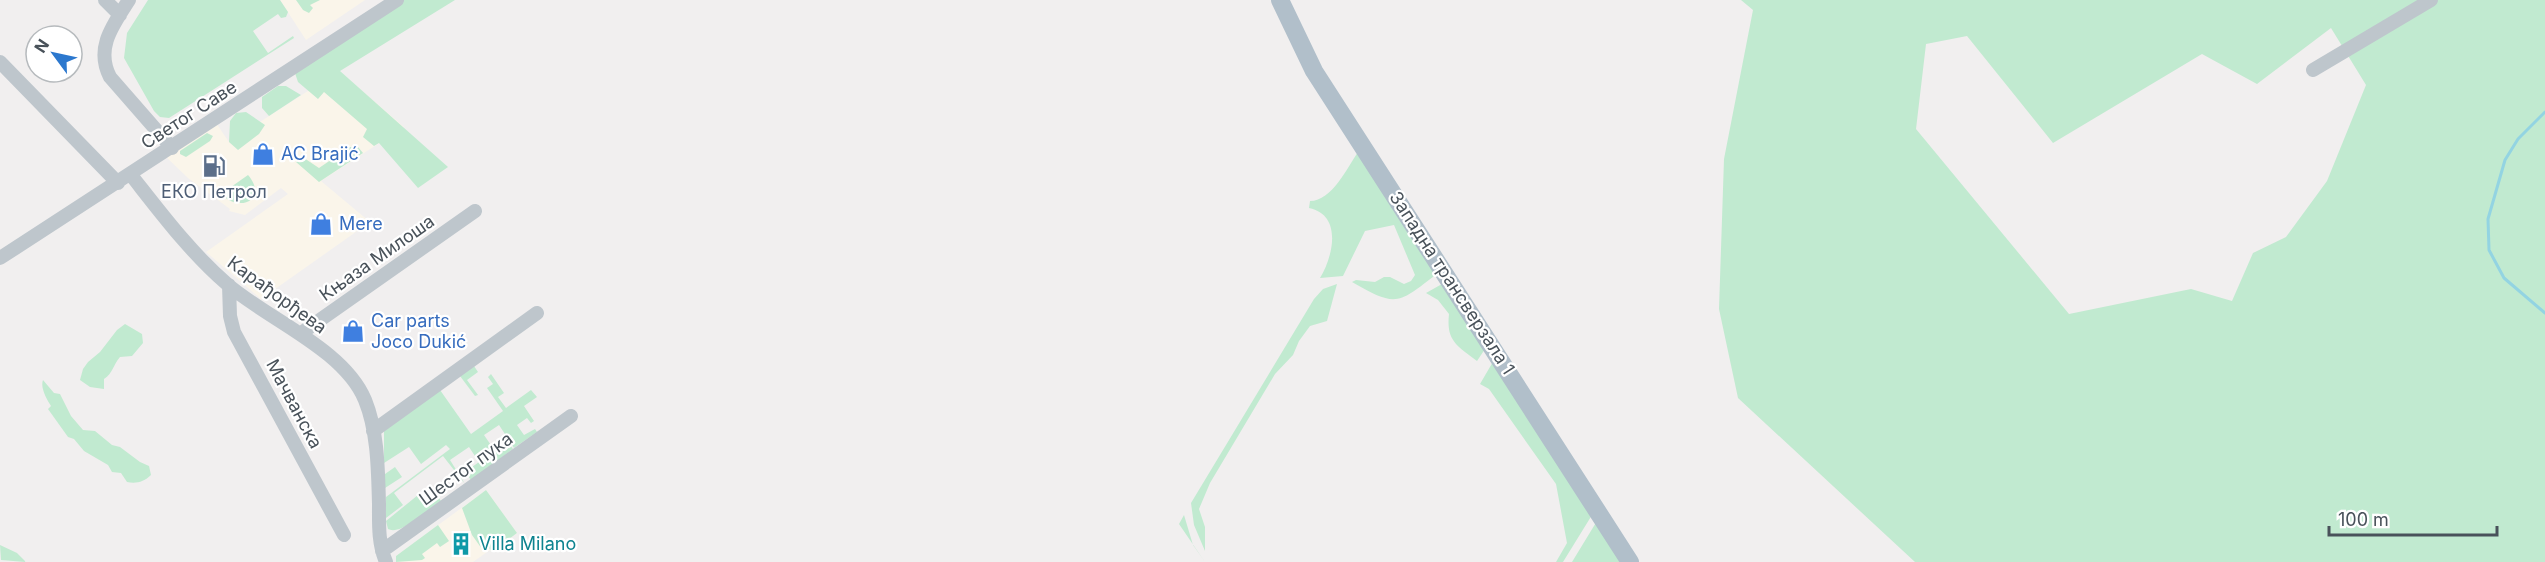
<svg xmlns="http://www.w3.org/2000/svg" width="2545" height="562" viewBox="0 0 2545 562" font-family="Inter,sans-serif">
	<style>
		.commercial { fill: #faf5ea }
		.green { fill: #c1ead0; fill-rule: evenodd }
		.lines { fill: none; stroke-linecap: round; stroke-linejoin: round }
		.stream { stroke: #93d4e2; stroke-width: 3 }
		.minor { stroke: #bec6cc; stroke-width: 14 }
		.major { stroke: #b1bfca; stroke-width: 18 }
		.labels { text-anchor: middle; stroke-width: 4.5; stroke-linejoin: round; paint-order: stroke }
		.street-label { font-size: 18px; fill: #49525a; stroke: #fff }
		.shop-label { font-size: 18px; fill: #366cbe; stroke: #fff; text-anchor: start }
		.service-label { font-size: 18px; fill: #4e5e75; stroke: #fff }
		.culture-label { font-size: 18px; fill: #0d838f; stroke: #fff; text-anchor: start }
	</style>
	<rect width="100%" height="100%" fill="#f1efef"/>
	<path class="commercial" d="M280,0H365L306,40Z
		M339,71L404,127L321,181L370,222L261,299L206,252L288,194L281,188L245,215L229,211L230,209L188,178L163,154L214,120L229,142Z
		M486,490L517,533L492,552L490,550L473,562H396V556Z"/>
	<path class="green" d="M148,0H280L288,12L286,17L281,18L278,14L253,31L268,53L293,36L294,38L169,118L160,117L154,111L124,58L127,33Z
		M296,0H320L310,5L313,8L309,13L303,10Z
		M401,0H455L340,71L448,167L418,188L379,143L374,146L363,137L367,129L324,92L318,99L298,82L294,70Z
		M1741,0H2545V562H1915L1738,398L1719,309L1724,159L1753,10ZM2331,28L2366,85L2327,181L2286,237L2253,253L2232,301L2191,289L2069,314L1916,129L1926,44L1967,36L2053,143L2202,54L2257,84Z
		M278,86H286L301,95L269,116L262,108V97Z
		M246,112L265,125L259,134L238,150L229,142L230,121L236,113Z
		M207,133L213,136L210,141L186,157L180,154V151Z
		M350,147H358L363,153L319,182L296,162L304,158L319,168Z
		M1358,152L1438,273C1398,304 1397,308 1352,282L1356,280L1375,282L1384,277H1390L1404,284L1411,281L1415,275L1394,225L1365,231L1343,276L1320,278C1333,257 1343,215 1309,208L1310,201C1332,201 1347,168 1358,152Z
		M248,175C268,198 241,214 221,194Z
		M1337,284L1327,321L1310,326L1299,341L1293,355L1275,374L1210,483L1199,509L1205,527V551L1194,525L1191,503L1314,299L1323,289Z
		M1442,284L1485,349L1477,361C1457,346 1446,341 1449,314L1438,300L1426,293Z
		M125,324L142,334L143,343L132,356L120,357C113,365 113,373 104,379V389L90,387L80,380L83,369L88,362L100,352L117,330Z
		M1494,360L1592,515L1563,562H1556L1567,543L1556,484L1489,389L1480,384Z
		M474,366L478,372L467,380L478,395L475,396L460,376Z
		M491,374L504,393L498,397L506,408L531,390L537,397L524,406L534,421L531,423L527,418L517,425L524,435L535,429L537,432L514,448L499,425L484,435L495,451L508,442L513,449L471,480L465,472L479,462L469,447L450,460L465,484L443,456L394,493L403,505L386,518V497L450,449L446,445L421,464L409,447L384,463V431L440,390L471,434L503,411L487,388L493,384L488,377Z
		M43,380L54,393L60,394L71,416L83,430L95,431L112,445L120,447L140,462L149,466L151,475C144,482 136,484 127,482L121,473L112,472L108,465L84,451L74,439L68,437L48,409L51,406C47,400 40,388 43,380Z
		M395,467L402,477L385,488V474Z
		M433,489L441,501C429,509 401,536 388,529L386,521L418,495L420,499Z
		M486,490L517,533L492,552L487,545L482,549L472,535L462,508Z
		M1184,515L1193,545L1205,562L1179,524Z
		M1597,521L1623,562H1572Z
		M438,525L449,541L440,547L437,543L422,554L425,558L422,560L396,562V556Z
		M0,545L17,553L26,562L1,560Z"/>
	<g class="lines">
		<path class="stream" d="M2545,112L2518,139L2505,160L2488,219L2489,250L2504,278L2545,313"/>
		<path class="minor" d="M105,0L120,15
			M129,0C113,25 95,48 110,77L172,148
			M0,62L118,183
			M2313,70L2431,0
			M131,175C161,213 190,252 227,284C267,319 344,349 365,400C378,432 378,470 379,504C379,524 378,543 386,562
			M0,258L397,0
			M229,285L230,316L234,332L344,535
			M300,334L475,211
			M373,431L537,313
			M382,551L571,416"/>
		<path class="major" d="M1280,0L1314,71L1630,562"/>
	</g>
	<defs>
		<g id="shop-bare" transform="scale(1.8)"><path d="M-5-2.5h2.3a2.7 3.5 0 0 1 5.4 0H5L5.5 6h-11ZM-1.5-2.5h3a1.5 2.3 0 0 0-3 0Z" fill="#3f7fe0" stroke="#fff" stroke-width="2.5" paint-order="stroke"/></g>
		<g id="fuel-bare" transform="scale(1.8)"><path d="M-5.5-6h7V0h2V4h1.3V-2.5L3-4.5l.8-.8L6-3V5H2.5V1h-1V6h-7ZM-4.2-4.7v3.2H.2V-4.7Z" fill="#5c6f8a" stroke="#fff" stroke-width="2.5" paint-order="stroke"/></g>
		<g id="building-bare" transform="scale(1.8)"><path d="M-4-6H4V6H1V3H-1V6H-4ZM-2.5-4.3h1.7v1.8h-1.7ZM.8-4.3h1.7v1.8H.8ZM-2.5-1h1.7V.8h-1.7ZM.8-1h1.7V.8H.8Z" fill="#0f9aa8" stroke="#fff" stroke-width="2.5" paint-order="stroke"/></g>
	</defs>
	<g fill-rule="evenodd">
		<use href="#shop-bare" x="263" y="154"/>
		<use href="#fuel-bare" x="214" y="166"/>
		<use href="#shop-bare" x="321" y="224"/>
		<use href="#shop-bare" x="353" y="331"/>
		<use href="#building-bare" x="461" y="544"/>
	</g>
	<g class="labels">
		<g class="street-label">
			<text transform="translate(189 115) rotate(-33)" y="6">Светог Саве</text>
			<text transform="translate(377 258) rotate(-35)" y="6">Књаза Милоша</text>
			<text transform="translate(1452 283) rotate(57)" y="6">Западна трансверзала 1</text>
			<text transform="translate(277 295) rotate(36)" y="6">Карађорђева</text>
			<text transform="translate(294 404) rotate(62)" y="6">Мачванска</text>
			<text transform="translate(466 469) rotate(-36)" y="6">Шестог пука</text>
		</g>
		<g class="shop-label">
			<text x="281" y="160">AC Brajić</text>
			<text x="339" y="230">Mere</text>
			<text x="371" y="327">Car parts<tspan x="371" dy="21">Joco Dukić</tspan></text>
		</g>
		<g class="service-label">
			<text x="214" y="198">ЕКО Петрол</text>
		</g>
		<g class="culture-label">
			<text x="479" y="550">Villa Milano</text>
		</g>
	</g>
	<g transform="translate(54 54) rotate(303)"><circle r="28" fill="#ffffff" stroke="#b6babd" stroke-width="1.5"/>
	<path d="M0-4.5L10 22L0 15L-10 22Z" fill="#2c78ce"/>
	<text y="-9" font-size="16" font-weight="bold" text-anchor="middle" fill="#49525a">N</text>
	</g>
	<path d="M2329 526v9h168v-9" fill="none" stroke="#49525a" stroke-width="3"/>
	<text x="2338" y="526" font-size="18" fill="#49525a" stroke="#ffffff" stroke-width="4.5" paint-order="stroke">100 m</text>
</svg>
